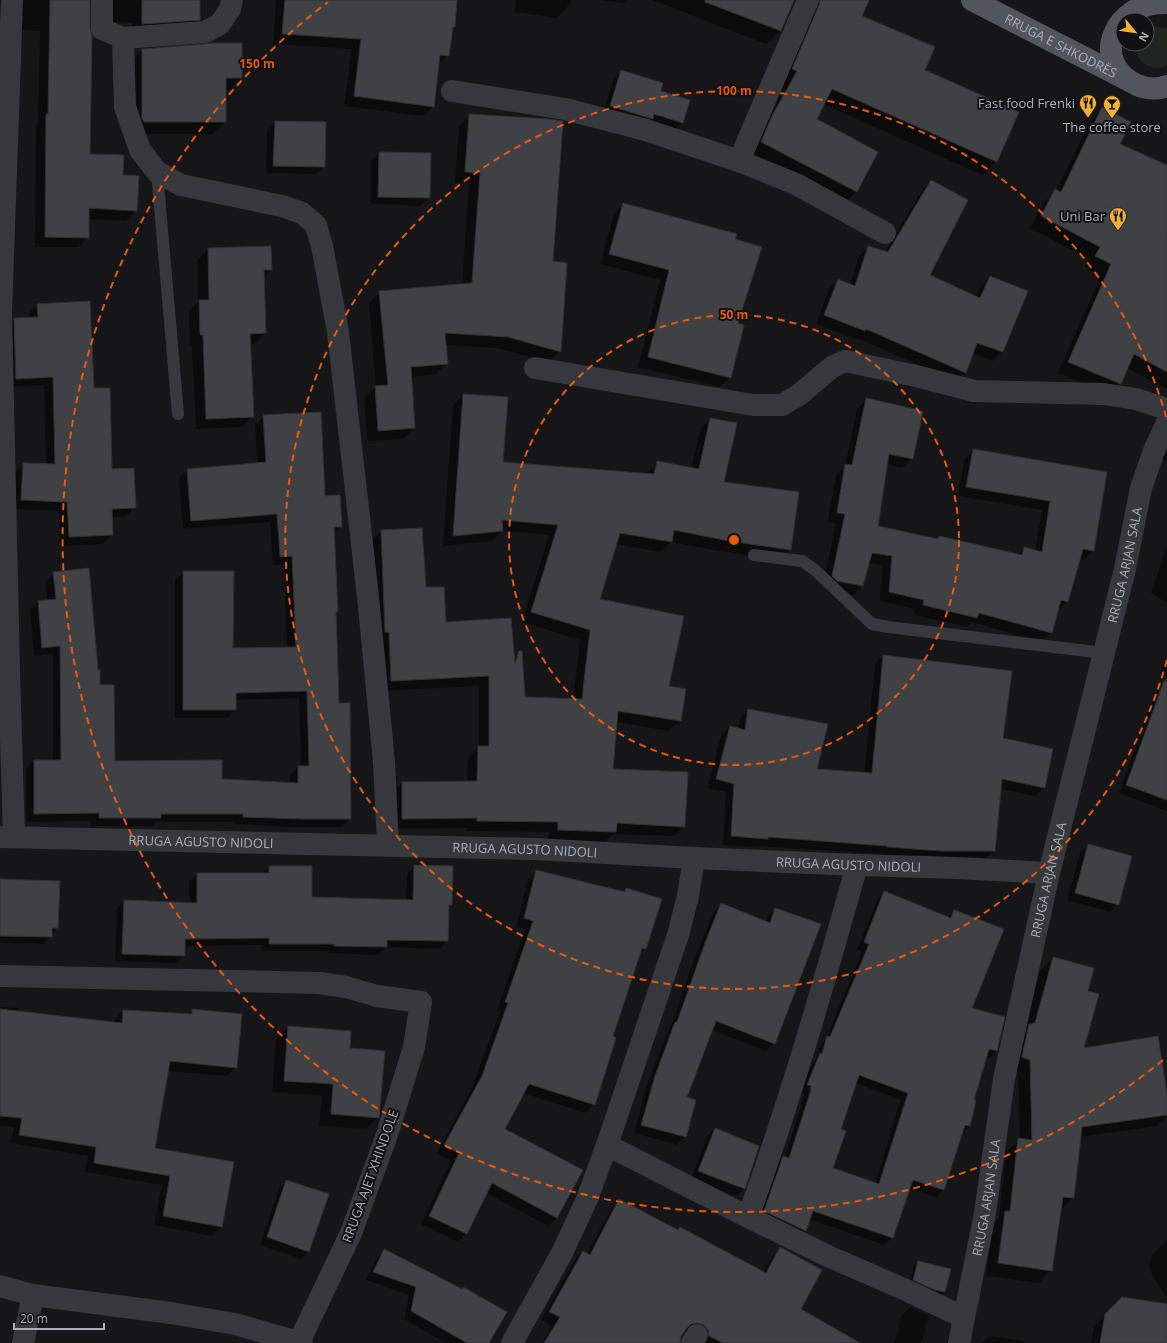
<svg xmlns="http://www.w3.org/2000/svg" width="1167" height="1343" viewBox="0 0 1167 1343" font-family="'Open Sans',sans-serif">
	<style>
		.green { fill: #1e261f }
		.shadow { fill: #0007; fill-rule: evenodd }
		.building { fill: #404145; stroke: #303034; fill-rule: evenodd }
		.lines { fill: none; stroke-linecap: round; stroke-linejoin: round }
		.path { stroke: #3d3f44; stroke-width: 2.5; stroke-dasharray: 2 3; stroke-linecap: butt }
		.service { stroke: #37383d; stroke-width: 12 }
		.minor { stroke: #37383d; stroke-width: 22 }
		.tertiary { stroke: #37383d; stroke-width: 22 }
		.primary { stroke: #53555c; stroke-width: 22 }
		.ring { fill: none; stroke: #e8590c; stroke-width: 2; stroke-dasharray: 7 5 }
		.labels { text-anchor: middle; stroke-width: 4; stroke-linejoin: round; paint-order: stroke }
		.street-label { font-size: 13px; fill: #a8adb8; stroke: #111113 }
		.poi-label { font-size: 13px; fill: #a8adb8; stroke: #111113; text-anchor: end }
		.centre { fill: #e8590c; stroke: #111113; stroke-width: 2 }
		.ring-label { font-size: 12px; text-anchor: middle; font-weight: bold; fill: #e8590c; stroke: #111113; stroke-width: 4; stroke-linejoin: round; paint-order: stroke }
	</style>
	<rect width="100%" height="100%" fill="#161618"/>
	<path class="green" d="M1155,26L1167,29V65C1151,73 1135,62 1135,44H1147V28Z"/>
	<path class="shadow" d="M9,0H88L89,155L122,176L136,211L126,221L88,219V237L78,247H35L36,126L38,123L40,31L14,30Z
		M99,0H199V19L189,30L132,34V23L105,22Z
		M276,0H456L454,26L451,29L448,55L438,66L433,106L423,116L344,106L352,49L273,44Z
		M516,0H571L570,4L557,18L515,12Z
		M601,0H627L624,3Z
		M652,0H861V16L924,71L1018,113L996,162L982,175L823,104L815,120L857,191L843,205L748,156L759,131L784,85L779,83L799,2L793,1L780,31L766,44Z
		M142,50L241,78L230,90H225V122L213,134H132L131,62Z
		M621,71L682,122L675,129L603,113L614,78Z
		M1102,109L1119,145L1167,166V389L1127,368L1120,383L1109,395L1058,373L1101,276L1085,267L1089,259L1030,228L1044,202L1056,191L1091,120Z
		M470,115L552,261L560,351L549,362L496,348L445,345L447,363L436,374L411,377L414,428L403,439L367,441L364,398L376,387L369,303L380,292L462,285L469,183L455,182L459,126Z
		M275,122L324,166L316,174L266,173L267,130Z
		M379,153L429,198L421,206L371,204V161Z
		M931,181L929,276L976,297L981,286L990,277L1026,292L1002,352L993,361L972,353L965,372L956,381L857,338L856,339L816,324L829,289L838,280L850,285L859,256L868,247L885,252L922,190Z
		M623,204L733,239L736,324L730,377L720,387L638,367L660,280L600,264L614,214Z
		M208,249L271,270L264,277L265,333L254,344H249L253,416L242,427L196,429L192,345L190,346L189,312L198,302V259Z
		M37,305L93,389L111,470L135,507L126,516L111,517L112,535L103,544L60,546L59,511L12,509L14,473L23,464L46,465L44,385L7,387L5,328L14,319L29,318L28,314Z
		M463,395L502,463L646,474L647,473L657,462L691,469L700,429L710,419L722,483L790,549L780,560L719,551L671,542L660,552L616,544L599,599L668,687L680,721L669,731L616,722L612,770L684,826L674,836L613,834L605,842L548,840L549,832L467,831V828L392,829V793L402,783L467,782L468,758L479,747V686L381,691L371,541L382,531L425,588L445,623L514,658L520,652L524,698L573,700L580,640L522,622L549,535L502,531L492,541L443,546L453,405Z
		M866,400L912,458L902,468L887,464L877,527L936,540L939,537L1017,555L1024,548L1035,551L1042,510L958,496L964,460L973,450L1106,473L1093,550L1084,560L1079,559L1068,601L1058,611L1057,610L1051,633L1041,642L972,622L967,627L914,615L915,609L880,601L883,565L868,563L862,586L853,595L828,590L823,585L836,524L828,522L836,475L845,466L857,409Z
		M264,416L324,497L341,526L333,534L337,611L335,613L338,704L350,819L342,827H293L235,824V822H156L152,826H91V821L26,822V769L34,761H53V654L34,656L30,610L38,601H47L46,581L54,573L99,686L114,762L221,780L290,783V775L298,767H301L299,698L235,700V710L227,718H175V580L184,572L232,649L287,648L284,564L273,565L270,522L183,529L179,478L187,470L258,464L255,425Z
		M1167,450V462L1162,459Z
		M1167,544V603L1151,593Z
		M883,656L1002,739L1052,750L1044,788L1035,796L1000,789L994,851L985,859L879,855V854L760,846L759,847L723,845L726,792L708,788L721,736L730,727L738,730L740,719L749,710L816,770L864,774L875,664Z
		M1167,656V676L1160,674Z
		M1161,692L1167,693V811L1119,793L1153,700Z
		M1088,846L1118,904L1110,912L1067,900L1080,853Z
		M414,866L451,904L448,907L447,941L440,949L386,947L378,955L327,953V951H262V945L184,946V955L176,963L115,961L117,909L124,901L190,903L189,882L197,874H262L269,867L311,898L406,901L407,874Z
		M536,871L623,893L627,889L645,949L639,955L611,1037L594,1104L585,1113L523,1093L504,1129L557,1218L548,1226L486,1193L467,1234L458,1242L421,1224L451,1161L437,1154L473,1085L500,1012L497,1011L525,929L516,927L528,880Z
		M0,880L57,928L43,944L0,943Z
		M884,893L947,917L954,911L971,1008L1004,1017L996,1051L989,1058H985L973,1101L969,1126L962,1133L944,1190L936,1197L909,1189L892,1238L884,1245L809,1219L805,1231L797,1238L757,1218L775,1164L783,1157H785L804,1097H803L804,1094L800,1092L813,1062L816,1059L820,1045L826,1039L862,952L857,950L877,900ZM855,1083L901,1100L875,1184L832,1169L840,1130Z
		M721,904L766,922L767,917L775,909L774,1044L766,1051L712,1030L686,1098L695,1100L685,1137L677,1145L634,1133L647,1085L668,1031L670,1029L697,952L714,912Z
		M1053,958L1086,991L1083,1050L1167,1100V1116L1157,1126L1080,1137L1073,1198L1061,1210L1051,1270L1039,1283L986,1276L993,1224L999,1218L1006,1152L1020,1140L1018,1072L1010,1070L1024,1029L1040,971Z
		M0,1007L18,1008V1012L114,1023V1020L123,1011L188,1015L193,1010L236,1067L227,1076L167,1071L154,1148L221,1227L212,1236L154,1225L162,1185L85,1172L88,1156L11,1143L14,1127L0,1126Z
		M288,1027L348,1049L378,1118L366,1129L319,1126L322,1096L272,1092L276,1039Z
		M715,1129L758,1147L744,1189L736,1196L691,1179L707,1137Z
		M286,1181L309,1251L301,1259L260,1245L279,1189Z
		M619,1200L678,1231L763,1272L772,1257L780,1249L800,1310L858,1343H701L689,1331L683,1332L680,1336L679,1343H542L552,1326L541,1320L574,1260L583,1252L587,1254L611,1209Z
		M1167,1240V1295L1166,1296L1152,1275L1150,1268V1261L1153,1254Z
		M385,1250L462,1290L488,1343H446L404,1319L409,1295L366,1280L377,1258Z
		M918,1262L945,1292L941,1296L910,1283L914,1266Z
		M1167,1305V1343H1091L1094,1327L1110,1310Z
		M911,1307L929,1316L921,1343H894L902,1315Z
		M990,1336L1024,1341V1343H982Z"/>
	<path class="building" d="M50,0H90V29L92,36L90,154L124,155L123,175L139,176L137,211L89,208V238L45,237L46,114H48Z
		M142,0H200V20L142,24Z
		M285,0H457L455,27H453L449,56L440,55L434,107L354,96L361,39L282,34Z
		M705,0H794L781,31L705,2Z
		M820,0H869L862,16L935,47L925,70L1019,112L997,162L832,89L817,119L878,152L857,192L761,142L772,116L797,71L792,69L819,5Z
		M211,43H242V78H226V122H144L142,118V49L206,44Z
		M621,70L663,83L661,91L690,100L683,123L654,114L653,119L610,106Z
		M1102,107L1131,122L1120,144L1167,165V372L1134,354L1121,384L1068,362L1111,264L1095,256L1100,247L1041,216L1055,189L1061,192Z
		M469,114L549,119L563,121L553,261L567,263L561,352L508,337L445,333L448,364L411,367L415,428L378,431L375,386L388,385L379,291L472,283L480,173L465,172Z
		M275,121L326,122L325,167L273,166Z
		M379,152L431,153L430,198L378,197Z
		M931,180L968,200L930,275L980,298L990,276L1028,291L1003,352L977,343L966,373L866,329L865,331L824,315L838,279L855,286L868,246L888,252Z
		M623,203L737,234L735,239L762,247L738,323L744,325L731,378L648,357L669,270L609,254Z
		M271,246L272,270H264L266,333L250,334L254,417L206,419L203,335H200L199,300H209L208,248Z
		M90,301L94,388H110L112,469L134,468L136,508L112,509L113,535L69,537L67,502L21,500L23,463L55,464L53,377L16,379L14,318L38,317L37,304Z
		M463,394L508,397L503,462L654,474L657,461L699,469L710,418L737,423L724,482L799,492L791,550L729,541L674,530L672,542L620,533L600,599L684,616L669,686L686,689L681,721L618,711L613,769L688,772L685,827L617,823L616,832L558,830V822L477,821V818L402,819V782L477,781L478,746H489V676L391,681L389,632H385L381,530L422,528L426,587H444L446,622L511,618L515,664L519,651H522L525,697L582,699L590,630L531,612L558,525L502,520L503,531L453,536Z
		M866,398L923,411L913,459L889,454L878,526L938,539L939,536L1022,555L1024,547L1042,552L1050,501L966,487L973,449L1107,472L1094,551L1083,549L1068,602L1061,600L1052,633L979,613L977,618L923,605L924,600L889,592L892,556L872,553L863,586L837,581L832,576L845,514L837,513L845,464L852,465Z
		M321,412L325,496L340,495L342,527H334L338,612H336L339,703H350L351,819H302L243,817V814H161V818H99V813L34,814V760H61L60,646L42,648L38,601L56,599L53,572L89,568L98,670H100V685H114L115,761L222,760V779L298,783V766H309L307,691L236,693V710H183V571H234L233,648L296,647L292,556L280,557L277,514L191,521L187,469L266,462L263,415Z
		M883,655L1012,671L1003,738L1053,749L1045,788L1002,779L995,851H941L887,847V846L768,837V839L731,836L734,784L716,779L730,726L745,730L748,709L828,724L817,769L872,773Z
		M1164,681H1167V800L1126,785Z
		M1088,844L1132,856L1119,905L1075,893Z
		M414,865L453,866L452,905H449L448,941L387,940V947L334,946V944H269V938L185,939V956L122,954L124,900L197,903V873H269V866H312V897L413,900Z
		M536,870L625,892L626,888L662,899L646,949L642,948L613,1036L616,1038L595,1105L529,1084L505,1129L583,1170L557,1218L492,1183L467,1234L429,1216L459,1153L444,1145L482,1076L508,1003L505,1002L533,921L524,918Z
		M0,879L60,881L58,928H52V937L0,936Z
		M884,891L951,918L954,910L1004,929L972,1008L1005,1017L997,1051L989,1049L974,1100H976L970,1126L965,1125L944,1190L913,1180L893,1238L813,1211L806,1231L764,1211L783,1156L789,1158L811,1090H810L811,1086L807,1085L820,1053L822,1054L827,1036L830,1037L869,944L864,942ZM859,1075L908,1093L879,1184L833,1168L846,1131L841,1129Z
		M721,903L770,923L775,908L821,924L775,1044L716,1021L687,1097L696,1100L686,1137L641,1125L655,1076L675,1022H677L705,943Z
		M1053,957L1094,968L1088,991L1099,994L1084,1048L1158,1036L1167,1093V1115L1082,1127L1074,1198L1063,1197L1052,1271L998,1263L1005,1211H1010L1018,1138L1032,1140L1030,1060L1022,1057L1029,1024H1032L1033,1023H1035Z
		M0,1009L122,1023L123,1010L192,1014V1009L242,1014L237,1068L170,1061L155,1148L234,1162L222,1227L163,1216L170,1176L94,1163L96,1147L19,1135L22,1118L0,1116Z
		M288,1026L351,1031L350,1048L385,1051L379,1118L331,1114L333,1084L284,1081Z
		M715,1128L759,1146L745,1189L698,1171Z
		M286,1180L329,1194L309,1252L267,1237Z
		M619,1199L678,1230L680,1227L766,1273L780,1247L822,1270L801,1309L860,1343H723L709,1336L708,1330L704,1325L697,1323L691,1324L687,1328L681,1336L680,1343H544L560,1317L549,1312L583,1251L590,1255Z
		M384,1249L462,1289L463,1287L507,1312L489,1343H467L411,1311L416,1287L373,1272Z
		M918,1261L951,1269L945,1292L935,1290L913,1280Z
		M1122,1297L1167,1304V1343H1100L1105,1314Z"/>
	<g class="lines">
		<path class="path" d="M1105,205L1167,236"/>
		<path class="service" d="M157,172L178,414
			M754,555L802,561L815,570L872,624L888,627L1104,653"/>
		<g class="minor">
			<path d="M12,0L1,312L9,671L14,837"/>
			<path d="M102,0V29L123,38"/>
			<path d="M232,0L230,9L220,24L205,32L123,38L125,107L140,150L157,172L181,185L282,206L302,213L316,225L322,246L338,332L368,597L384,762L388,845"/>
			<path d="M452,91L565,109L646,130L739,161L796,184L885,233"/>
			<path d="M739,161L808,0"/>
			<path d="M535,368L753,405H782L800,394L832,367L845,361L916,376L974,391L1104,394L1136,399L1167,409"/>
			<path id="s1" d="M0,837L536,849L694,858L857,865L957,868L1049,873"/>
			<path d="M0,976L319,983L346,987L377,996L421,1002L414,1047L387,1135L351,1233L299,1342"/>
			<path d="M607,1145L748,1217L828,1256L906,1290L963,1317"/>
			<path d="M748,1217C790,1102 824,983 857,865"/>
			<path d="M0,1286L33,1295L171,1313L235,1324L302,1343"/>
			<path d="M23,1343L33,1295"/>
			<path d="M512,1343L562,1253L587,1199L607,1145L678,935L688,896L694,858"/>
			<path d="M692,1343L697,1335"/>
		</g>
		<path class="tertiary" id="s2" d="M959,1343L985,1213L1004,1079L1049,873L1125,569L1141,488L1155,448L1167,423"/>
		<g class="primary">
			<path id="s3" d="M972,0L1128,80"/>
			<path d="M1167,3C1114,0 1088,63 1137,85C1147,89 1157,90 1167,86"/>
		</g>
	</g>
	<g class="ring">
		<circle cx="734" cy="540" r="225"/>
		<path d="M1167 660A449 449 0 1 1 1167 420"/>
		<path d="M1163 1060A674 674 0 1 1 328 2"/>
	</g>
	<defs>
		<g id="restaurant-pin" transform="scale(0.9)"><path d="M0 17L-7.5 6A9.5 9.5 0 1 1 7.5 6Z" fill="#f2b134" stroke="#111113"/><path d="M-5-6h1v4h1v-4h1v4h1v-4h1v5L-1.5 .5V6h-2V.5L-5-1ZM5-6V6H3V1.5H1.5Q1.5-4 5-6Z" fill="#111"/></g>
		<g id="bar-pin" transform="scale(0.9)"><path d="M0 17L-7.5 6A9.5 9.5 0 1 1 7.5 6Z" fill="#f2b134" stroke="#111113"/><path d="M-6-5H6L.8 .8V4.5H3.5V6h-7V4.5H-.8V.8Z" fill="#111"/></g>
	</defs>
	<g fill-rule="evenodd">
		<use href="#restaurant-pin" x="1088" y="103"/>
		<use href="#bar-pin" x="1112" y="104"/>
		<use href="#restaurant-pin" x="1118" y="216"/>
	</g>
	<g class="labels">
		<g class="street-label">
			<text dy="5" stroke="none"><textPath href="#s3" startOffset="100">RRUGA E SHKODRËS</textPath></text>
			<text dy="5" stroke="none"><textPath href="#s2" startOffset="796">RRUGA ARJAN SALA</textPath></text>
			<text dy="5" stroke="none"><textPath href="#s1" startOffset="201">RRUGA AGUSTO NIDOLI</textPath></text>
			<text dy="5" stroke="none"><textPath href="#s1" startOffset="525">RRUGA AGUSTO NIDOLI</textPath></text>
			<text dy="5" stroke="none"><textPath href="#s1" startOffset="849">RRUGA AGUSTO NIDOLI</textPath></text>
			<text dy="5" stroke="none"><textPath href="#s2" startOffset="472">RRUGA ARJAN SALA</textPath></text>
			<text transform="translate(370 1176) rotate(-70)" y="5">RRUGA AJET XHINDOLE</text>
			<text dy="5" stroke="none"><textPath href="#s2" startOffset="148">RRUGA ARJAN SALA</textPath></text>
		</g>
		<g class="poi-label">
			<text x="1075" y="108">Fast food Frenki</text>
			<text x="1112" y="132" text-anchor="middle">The coffee store</text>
			<text x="1105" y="221">Uni Bar</text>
		</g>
	</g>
	<circle cx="734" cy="540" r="6" class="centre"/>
	<g class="ring-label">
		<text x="257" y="68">150 m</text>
		<text x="734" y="95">100 m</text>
		<text x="734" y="319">50 m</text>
	</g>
	<g transform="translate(1135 32) rotate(119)"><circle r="19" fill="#111113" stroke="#4d4f55"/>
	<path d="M0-3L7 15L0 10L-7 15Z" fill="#f2b134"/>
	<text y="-6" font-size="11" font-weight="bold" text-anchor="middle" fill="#a8adb8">N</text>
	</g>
	<path d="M14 1323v6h90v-6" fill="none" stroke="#a8adb8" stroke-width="2"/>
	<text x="20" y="1323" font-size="12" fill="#a8adb8" stroke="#111113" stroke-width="3" paint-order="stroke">20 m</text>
</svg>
